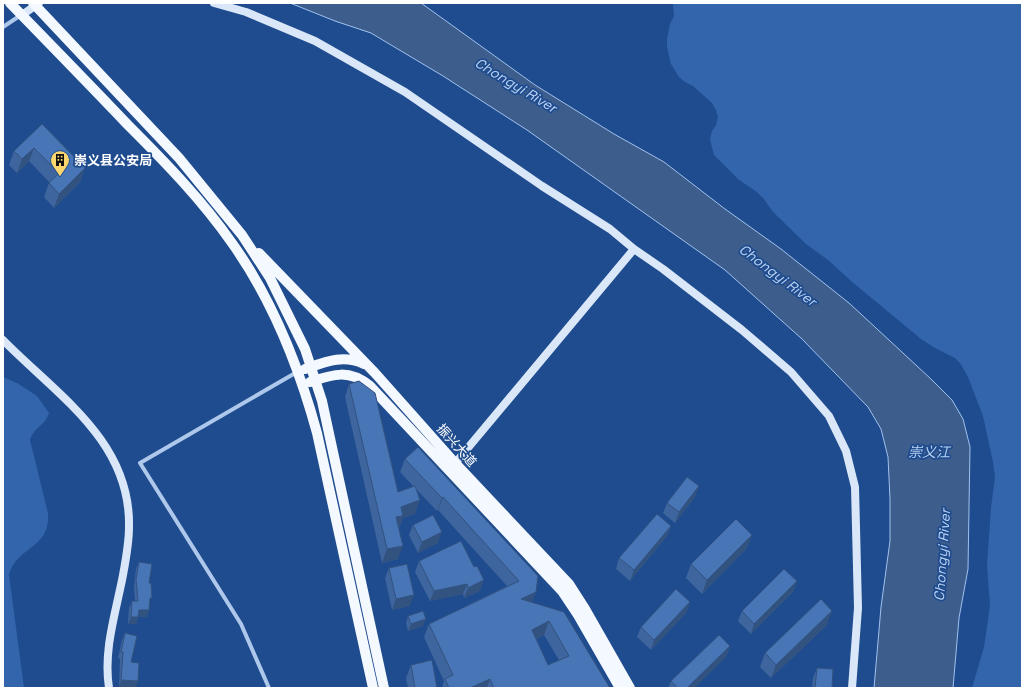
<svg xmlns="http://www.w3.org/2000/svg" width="1025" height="691" viewBox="0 0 1025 691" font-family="'Space Grotesk','Noto Sans SC',sans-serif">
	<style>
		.green { fill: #3365ac }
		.water { fill: #3d5d8d; stroke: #a1c2ee }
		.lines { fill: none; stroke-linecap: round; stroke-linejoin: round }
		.street { stroke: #aec8ec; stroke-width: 4 }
		.secondary { stroke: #dae7f9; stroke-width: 8 }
		.primary { stroke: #f4f8ff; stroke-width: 10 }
		.wall { fill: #3e659d; fill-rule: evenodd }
		.shaded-wall { fill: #32527f }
		.building { fill: #4875b6; stroke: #32527f; fill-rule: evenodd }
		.labels { text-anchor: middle; stroke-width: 3.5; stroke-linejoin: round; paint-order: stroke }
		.poi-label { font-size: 13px; font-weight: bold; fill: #fff; stroke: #1f4c8e; text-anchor: start }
		.street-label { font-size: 13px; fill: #fff; stroke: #1f4c8e }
		.water-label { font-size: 14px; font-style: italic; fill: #bad2f3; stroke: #1f4c8e }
	</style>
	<rect width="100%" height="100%" fill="#1f4c8e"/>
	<path class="green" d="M673,3H1022V688H972L984,647L990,606L987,565L991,508L995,477L993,462L983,416L968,377L960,363L955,358L935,348L921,339L851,281L828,260L806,244L773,212L764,199L758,193L738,179L714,155L710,139L712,131L716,125L718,117L716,110L712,103L693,86L685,82L679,77L671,64L667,47V39L670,24L674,16Z
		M3,377L17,383L37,396L49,413C45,426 34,427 30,440L48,513C51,549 15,547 9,575L24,688H3Z"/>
	<path class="water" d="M290,3H421L535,85L614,134L664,162L725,209L781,249L849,303L931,379L952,400L963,419L970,447L968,569L959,618L953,688H874L881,607L890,541V499L888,457L881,429L868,407L802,339L725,270L527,130L443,76L371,33L335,21Z"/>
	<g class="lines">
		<path class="street" d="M3,27L21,15
			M269,688L241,624L140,463L297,372"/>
		<path class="secondary" d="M214,3L246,12L315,41L405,92L542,186L610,229L634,249L663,269L742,330L791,372L829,416L846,451L855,487L858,608L852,688
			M22,15L39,3
			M3,340C57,395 131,441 129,527C129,543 126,559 123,575C116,612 103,650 109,688
			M452,467L634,249"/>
		<path class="primary" d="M10,3C50,44 89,84 128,125C165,162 202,200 232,243C272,299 299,367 317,433L373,688
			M33,3L179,158L242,235L270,278L305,349L322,401L384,688
			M259,253L375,373L455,463L569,584L585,609L630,688
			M305,369C325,362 343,354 364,364
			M310,382C334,374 349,369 370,386L562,591L578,615L620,688"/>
	</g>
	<path class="wall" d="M42,124L85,168L80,182L54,208L44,197L49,183H50L29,161L17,173L9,165L14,151Z
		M349,384L398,492L413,486L400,472L405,459L538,576L532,602L610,688H442L444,681L424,637L429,624L507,586L438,510L437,511L417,490L415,514L403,518L399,528L398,559L382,563L345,397ZM544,635L559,660L548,665L536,639Z
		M695,497L675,523L663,513L667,503Z
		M413,525L438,543L418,553L409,535Z
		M671,526L667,536L630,581L616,569L619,558Z
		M752,535L747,548L702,594L686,578L691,564Z
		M419,561L480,591L464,598L463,594L430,601L415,572Z
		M139,562L149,583V610L147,617H138L136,624H128L129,608L132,601H135L134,586L136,569Z
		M389,568L410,606L392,610L385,578Z
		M797,581L793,592L751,634L738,621L742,611Z
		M690,602L686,613L651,650L637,637L641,627Z
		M408,616L423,626L408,631L406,623Z
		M827,625L771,678L760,667L765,653Z
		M125,633L131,662L136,688L119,687L120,659L118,658L122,640Z
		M730,646L726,657L694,688H668L671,681Z
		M411,665L437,688H408L406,678Z
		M817,668L832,688H812L813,678Z"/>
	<path class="shaded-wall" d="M34,148L29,161L17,173L22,159Z
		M85,168L80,182L54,208L59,194Z
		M699,486L695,497L675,523L679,512Z
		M443,497L438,510L437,511L442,498Z
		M420,500L415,514L403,518L398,529L396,517L401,507Z
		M671,526L667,536L630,581L634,570Z
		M442,532L438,543L418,553L422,542Z
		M752,535L747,548L702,594L707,580Z
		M403,546L398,559L382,563L387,549Z
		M484,580L480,591L464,598L468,588Z
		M797,581L793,592L751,634L754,624Z
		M467,584L463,594L430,601L434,591Z
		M536,592L531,605L521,599Z
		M414,595L410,606L392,610L396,599Z
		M690,602L686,613L651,650L654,640Z
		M139,610H149L147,617H138L136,624H128L131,617Z
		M832,611L827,625L771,678L776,665Z
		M426,619L423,626L408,631L411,624Z
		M549,621L544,635L527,643L532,630Z
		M730,646L726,657L694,688H687Z
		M490,679L487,688H470Z
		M121,680L138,681L136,688L119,687Z"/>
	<path class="building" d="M42,124L85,168L59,194L49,183L59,173L34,148L22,159L14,151Z
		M359,381L375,393L398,492L415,486L420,500L401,507L403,516L396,517L403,546L387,549L349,384Z
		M418,447L538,576L536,592L521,599L564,612L610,688H494L490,679L470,688H449L445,679L453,675L429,624L519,581L443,497L442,498L405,459ZM549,621L569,656L548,665L532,630Z
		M687,477L699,486L679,512L667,503Z
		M657,514L671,526L634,570L619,558Z
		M433,515L442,532L422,542L413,525Z
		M736,519L752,535L707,580L691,564Z
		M461,541L474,567L477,566L484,580L468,588L467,584L434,591L419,561Z
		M139,562L152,564L149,583H151L152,598H150L149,610H139L138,617H131L132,601H138L136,579Z
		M407,564L414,595L396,599L389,568Z
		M784,569L797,581L754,624L742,611Z
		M676,589L690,602L654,640L641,627Z
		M821,599L832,611L776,665L765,653Z
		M423,611L426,619L411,624L408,616Z
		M125,633L137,636L131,662L139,663L138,681L121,680L123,652H121Z
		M719,635L730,646L687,688H678L671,681Z
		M432,660L437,688H415L411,665Z
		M817,668L833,669L832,688H815Z"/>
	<defs>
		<g id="building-pin" transform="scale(1)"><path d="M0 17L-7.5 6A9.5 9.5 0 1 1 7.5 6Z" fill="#fad66e" stroke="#1f4c8e"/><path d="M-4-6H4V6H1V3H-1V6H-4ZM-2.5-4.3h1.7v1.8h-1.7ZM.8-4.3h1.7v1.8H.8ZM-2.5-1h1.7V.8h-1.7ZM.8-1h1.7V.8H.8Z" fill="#111"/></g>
	</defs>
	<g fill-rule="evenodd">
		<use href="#building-pin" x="60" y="160"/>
	</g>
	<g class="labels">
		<g class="poi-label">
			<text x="74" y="165">崇义县公安局</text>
		</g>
		<g class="street-label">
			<text transform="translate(457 445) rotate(48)" y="5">振兴大道</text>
		</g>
		<g class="water-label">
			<text transform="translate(516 85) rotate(31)" y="5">Chongyi River</text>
			<text transform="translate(778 275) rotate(37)" y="5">Chongyi River</text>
			<text x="929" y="457">崇义江</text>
			<text transform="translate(942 555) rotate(-86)" y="5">Chongyi River</text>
		</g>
	</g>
	<rect width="1025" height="691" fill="none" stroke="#ffffff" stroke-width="8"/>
</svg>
